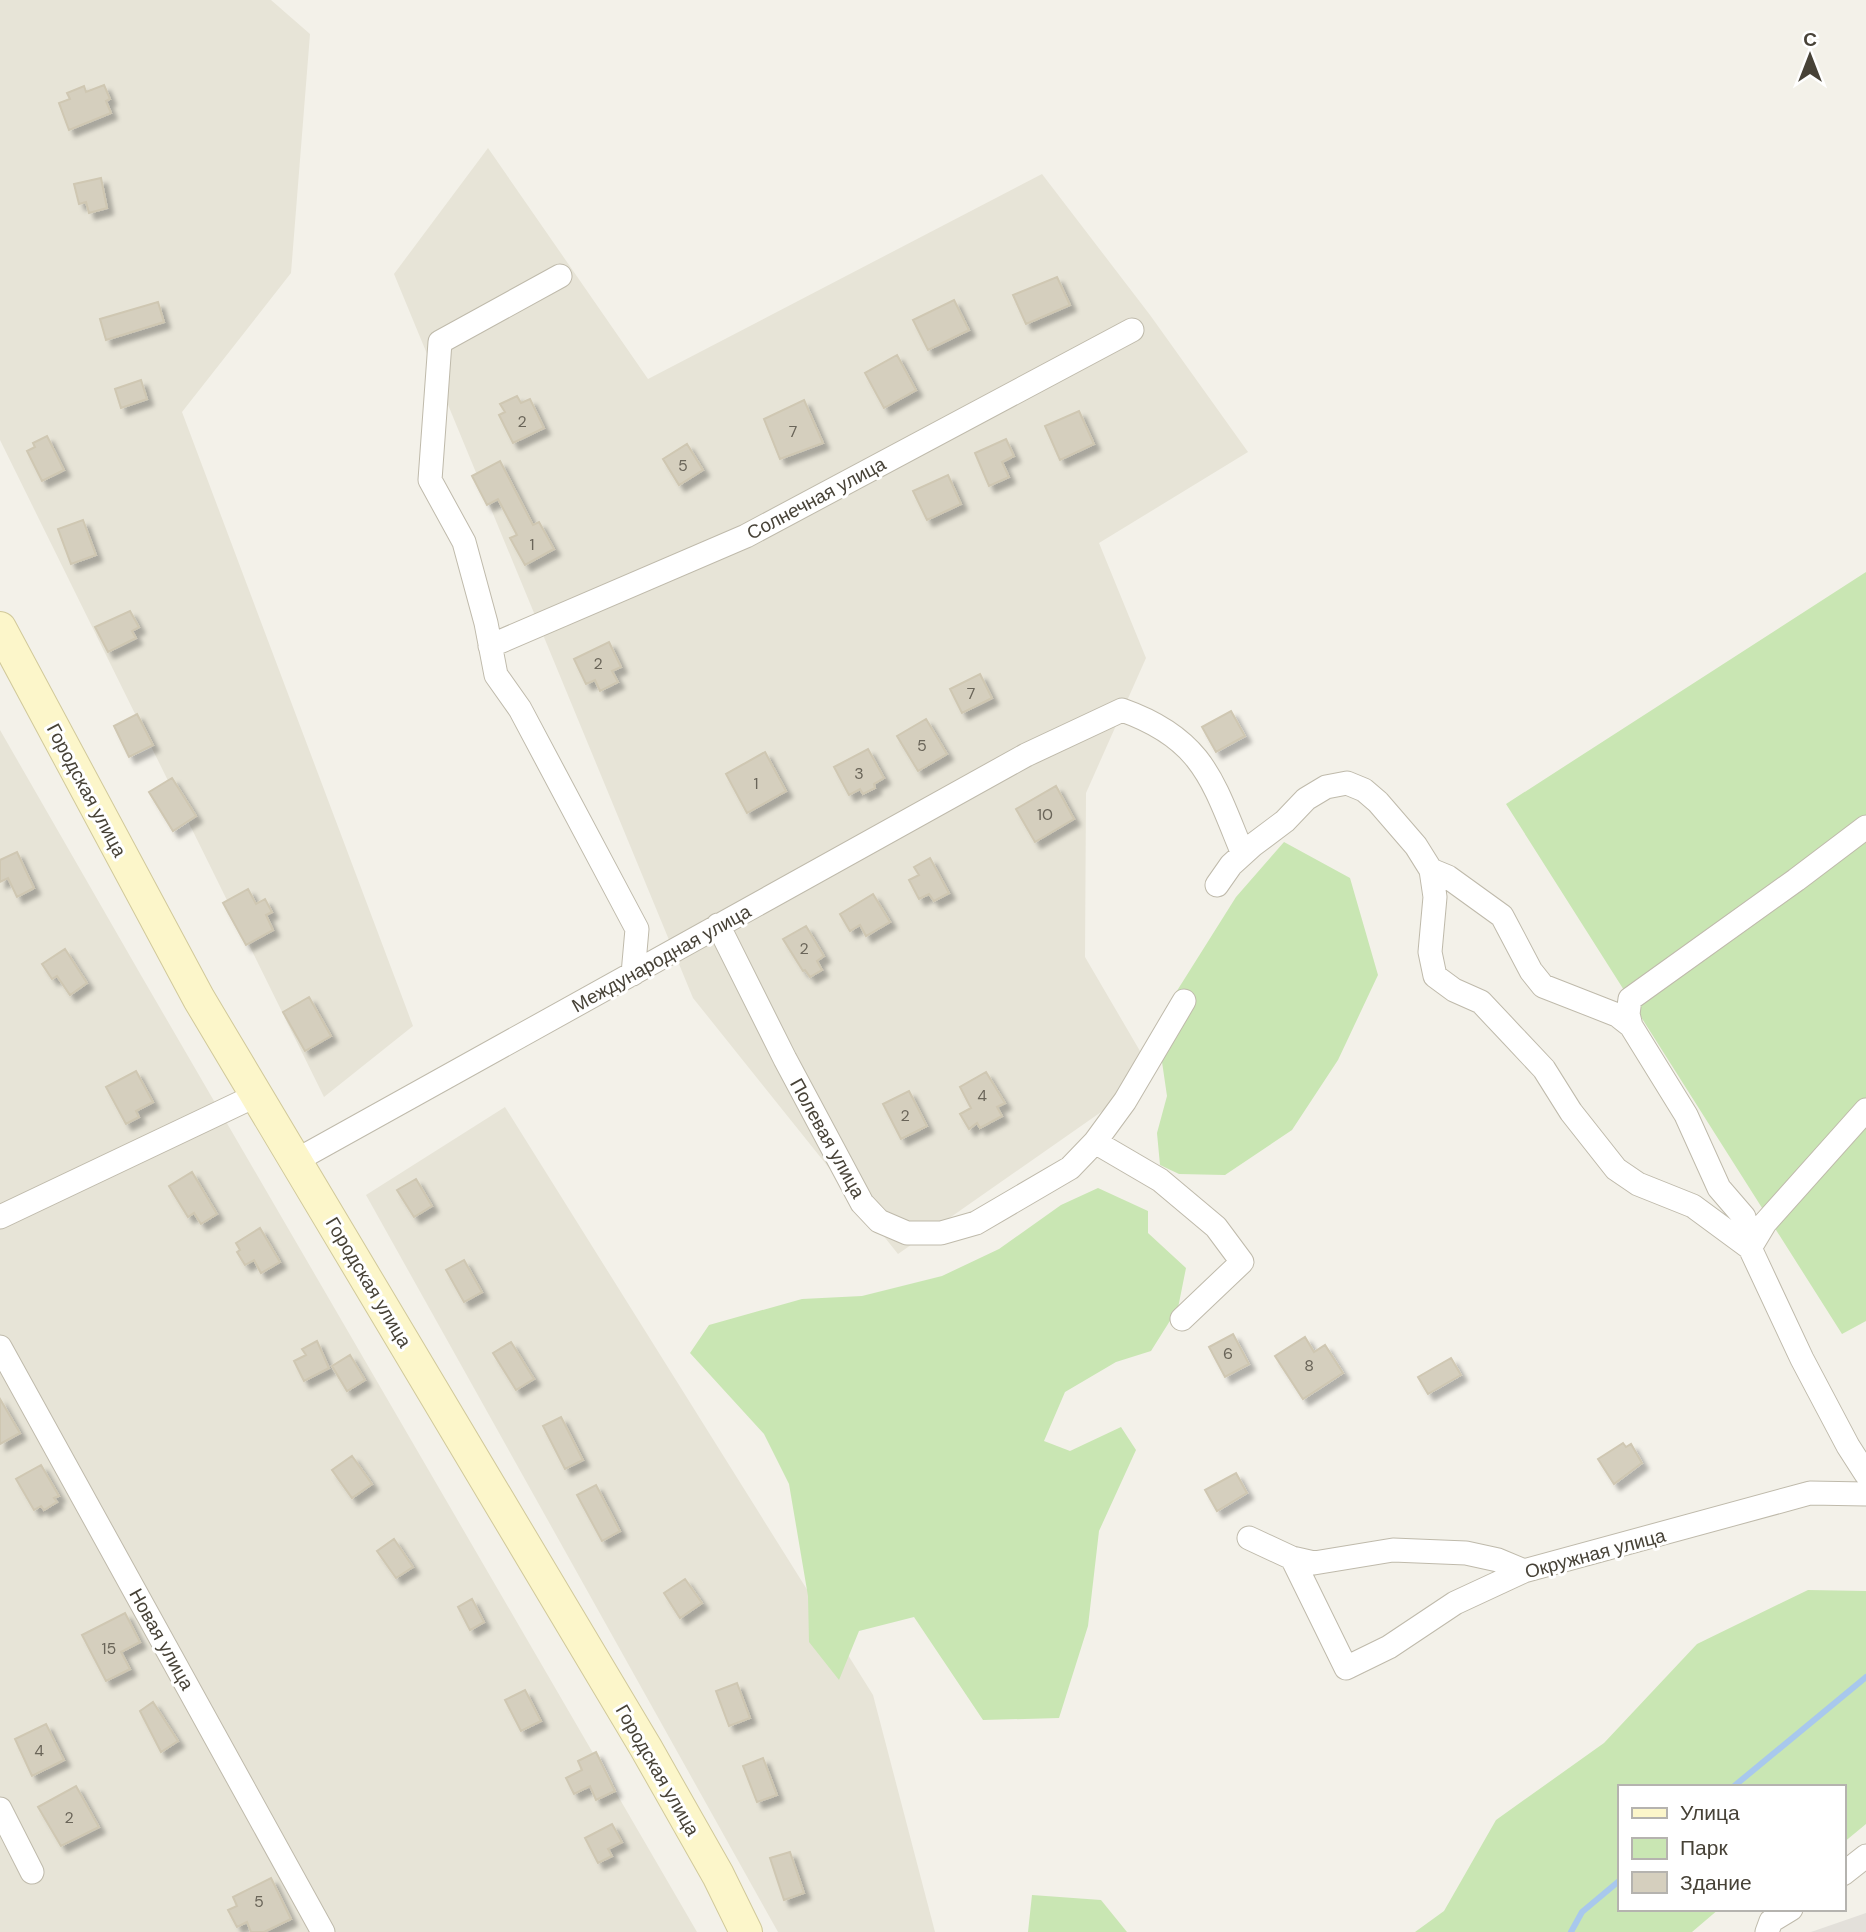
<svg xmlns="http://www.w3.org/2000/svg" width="1866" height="1932" viewBox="0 0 1866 1932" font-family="'DM Sans',sans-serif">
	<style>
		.residential { fill: #e7e4d7 }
		.industrial { fill: #e3e0da }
		.green { fill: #c9e6b3 }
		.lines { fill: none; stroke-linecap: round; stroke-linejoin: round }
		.stream { stroke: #a8c8ed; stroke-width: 6 }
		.building { fill: #d5cfbe; stroke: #cfc7b2; stroke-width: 2; filter: url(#shadow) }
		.minor-casing { stroke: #bfbaab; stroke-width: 25 }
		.secondary-casing { stroke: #d1c99a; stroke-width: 34 }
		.minor { stroke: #fff; stroke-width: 23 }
		.secondary { stroke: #fcf6ca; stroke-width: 32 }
		.labels { text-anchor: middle; stroke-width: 6; stroke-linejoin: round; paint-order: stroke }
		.number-label { font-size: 16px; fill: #6a6559 }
		.street-label { font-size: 19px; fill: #474237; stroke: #fff }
	</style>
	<defs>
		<filter id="shadow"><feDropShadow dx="6" dy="6" stdDeviation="2" flood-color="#0004"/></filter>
	</defs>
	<rect width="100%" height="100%" fill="#f3f1e9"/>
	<path class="residential" d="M0,0H271L310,34L291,273L182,412L413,1026L324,1097L0,440Z
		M488,148L648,379L1042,174L1150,315L1248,452L1099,543L1146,658L1086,793L1085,957L1154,1075L898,1254L693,998L394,274Z
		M0,730L142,977L697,1932H0Z
		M505,1107L873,1695L935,1932H778L366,1195Z"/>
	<path class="industrial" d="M1866,1913V1932H1811Z"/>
	<path class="green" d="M1866,572V1321L1842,1334L1506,804Z
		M1284,842L1350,878L1378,975L1338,1060L1292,1130L1225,1175L1179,1174L1160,1165L1157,1133L1167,1096L1161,1055L1163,1013L1236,897Z
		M1098,1188L1148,1211V1233L1186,1268L1178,1308L1151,1351L1116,1362L1065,1392L1044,1441L1070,1451L1121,1427L1136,1450L1099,1531L1088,1626L1059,1718L983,1720L914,1617L859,1631L839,1680L809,1642L808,1596L789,1484L764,1434L690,1353L709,1325L802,1299L862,1296L942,1276L999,1249L1061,1205Z
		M1808,1590L1866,1591V1824L1843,1843V1787H1619V1909H1719L1692,1932H1415L1444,1911L1496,1820L1604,1743L1697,1644Z
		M1032,1895L1101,1900L1127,1932H1028Z"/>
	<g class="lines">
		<path class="stream" d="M1733,1787L1866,1677
			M1571,1932L1582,1912L1619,1881"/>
	</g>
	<path class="building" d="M104,85L110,99L106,101L111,113L69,130L59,103L70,99L67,93L84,86L86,92Z
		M101,178L107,208L89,213L86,202L79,204L74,184Z
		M1057,277L1070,305L1026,324L1013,295Z
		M954,300L969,330L928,350L913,320Z
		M158,302L164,322L106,340L100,319Z
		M897,355L916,390L884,408L865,373Z
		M141,380L147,399L121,408L115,389Z
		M517,396L521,403L530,399L544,428L513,443L499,415L505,412L500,404Z
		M804,400L823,443L780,459L764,419Z
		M1079,411L1094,444L1060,460L1045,426Z
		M47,436L64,470L42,481L27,451L35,447L33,443Z
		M1006,439L1014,456L1002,462L1009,477L989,486L975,453Z
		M687,444L703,470L679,485L663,459Z
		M500,461L533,525L539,522L554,549L525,565L510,538L517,535L498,499L487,505L472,476Z
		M948,475L961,504L927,520L913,491Z
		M83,520L96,555L71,564L58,529Z
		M130,611L139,627L132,631L136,638L108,652L95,627Z
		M609,642L621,667L612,671L618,682L600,691L595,680L586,684L574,659Z
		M980,674L992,698L962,713L950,689Z
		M1231,711L1245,736L1216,752L1202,727Z
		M137,714L153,745L129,757L114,726Z
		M926,719L947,754L918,771L897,736Z
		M868,749L884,778L874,784L875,788L863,794L860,789L849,795L834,767Z
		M765,752L786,791L747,813L726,774Z
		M172,778L196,816L173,831L149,792Z
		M1056,786L1074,819L1035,842L1016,809Z
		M17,852L34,888L17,897L8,878L0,882V860Z
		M930,858L949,893L934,901L929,894L919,899L909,880L919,875L914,867Z
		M248,889L256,904L265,899L272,912L266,915L273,930L246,945L223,903Z
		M873,894L890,922L866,936L860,925L850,931L840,914Z
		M806,926L824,956L817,961L822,970L810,977L805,970L803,971L783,939Z
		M65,949L87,983L70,995L57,976L52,979L42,964Z
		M309,997L331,1036L305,1051L283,1012Z
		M136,1071L153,1102L136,1111L139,1117L126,1124L106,1087Z
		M986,1072L1005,1103L997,1107L1002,1116L980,1128L977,1123L969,1129L960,1114L971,1108L960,1087Z
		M909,1091L927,1126L901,1139L883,1104Z
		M192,1172L217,1214L201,1224L194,1213L188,1217L169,1186Z
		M416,1179L432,1206L414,1217L397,1190Z
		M260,1228L280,1262L261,1273L254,1260L245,1265L237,1252L240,1250L236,1243Z
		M464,1260L482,1292L464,1302L446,1270Z
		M1233,1334L1249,1364L1225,1377L1209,1347Z
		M1305,1337L1314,1352L1325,1345L1343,1373L1303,1399L1275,1356Z
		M317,1341L329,1368L304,1381L294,1361L306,1355L302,1349Z
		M511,1342L534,1379L516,1390L493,1353Z
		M350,1355L365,1380L347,1391L332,1366Z
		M1451,1358L1461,1375L1428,1394L1418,1377Z
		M0,1399L20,1433L0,1444Z
		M561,1417L583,1460L565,1469L543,1426Z
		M1623,1443L1626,1447L1631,1444L1642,1463L1614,1484L1598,1459Z
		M352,1456L372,1484L352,1498L332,1470Z
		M41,1465L59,1496L54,1498L57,1502L44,1510L41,1506L34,1510L16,1479Z
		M1236,1473L1247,1493L1217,1511L1205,1490Z
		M596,1485L620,1531L602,1541L577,1495Z
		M394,1539L413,1567L396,1578L377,1551Z
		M685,1579L702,1603L680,1618L664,1593Z
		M472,1599L484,1622L470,1630L458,1607Z
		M125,1613L140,1642L121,1652L130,1669L106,1681L82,1635Z
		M737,1683L750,1718L729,1726L716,1691Z
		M525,1690L541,1721L521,1731L505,1700Z
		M153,1702L178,1741L161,1752L140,1711Z
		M46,1724L64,1760L32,1776L15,1739Z
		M596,1752L615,1791L596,1800L590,1786L574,1794L566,1778L582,1770L578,1761Z
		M763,1758L777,1795L757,1802L743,1766Z
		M76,1786L99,1827L61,1846L38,1807Z
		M612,1824L622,1842L608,1849L612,1856L598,1863L585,1838Z
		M790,1852L804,1893L784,1900L770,1858Z
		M271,1878L291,1919L264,1932H251L247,1922L237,1927L228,1910L237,1906L233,1897Z"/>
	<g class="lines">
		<g class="minor-casing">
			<path id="minor" d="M560,276L440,342L430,480L464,542L486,623L496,675L520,709L637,929L633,974
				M490,646L746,536L1132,330
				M1866,827L1796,880L1630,999L1628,1014L1631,1026L1686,1115L1719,1188L1744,1217L1750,1248L1802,1359L1848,1446L1866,1474
				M1431,870L1435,897L1430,952L1435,976L1454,990L1481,1002L1512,1035L1544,1069L1571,1112L1616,1169L1638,1184L1693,1206L1750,1248L1765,1223L1866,1110
				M1217,885L1231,865L1253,845L1285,821L1306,799L1326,787L1347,783L1364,790L1378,802L1416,846L1431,870L1448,877L1502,916L1531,971L1543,986L1617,1015L1631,1026
				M718,925L785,1059L862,1203L879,1221L907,1233H941L976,1223L1070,1168L1095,1142L1160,1180L1216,1227L1242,1262L1182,1319
				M1095,1142L1125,1101L1184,1001
				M297,1160L1026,755L1122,710C1204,739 1213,782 1243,854
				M0,1217L257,1095
				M0,1347L323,1932
				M1249,1538L1292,1558L1346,1668L1389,1647L1455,1603L1524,1571L1810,1493L1866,1494
				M1292,1558L1314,1563L1393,1550L1466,1553L1498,1560L1524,1571
				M0,1809L32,1872
				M1843,1874L1866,1856
				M1767,1932L1771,1921L1791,1909"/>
		</g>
		<g class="secondary-casing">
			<path id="secondary" d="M0,628L199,999L646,1748L718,1875L746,1932"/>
		</g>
		<use href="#minor" class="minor"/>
		<use href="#secondary" class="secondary"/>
	</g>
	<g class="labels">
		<g class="number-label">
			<text x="522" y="427">2</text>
			<text x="793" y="437">7</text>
			<text x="683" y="471">5</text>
			<text x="532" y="550">1</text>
			<text x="598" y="669">2</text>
			<text x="971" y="699">7</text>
			<text x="922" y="751">5</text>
			<text x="859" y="779">3</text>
			<text x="756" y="789">1</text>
			<text x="1045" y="820">10</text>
			<text x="804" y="954">2</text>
			<text x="982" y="1101">4</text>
			<text x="905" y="1121">2</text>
			<text x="1228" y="1359">6</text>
			<text x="1309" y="1371">8</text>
			<text x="109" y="1654">15</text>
			<text x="39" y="1756">4</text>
			<text x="69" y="1823">2</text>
			<text x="259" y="1907">5</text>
		</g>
		<g class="street-label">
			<text transform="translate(816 498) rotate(-28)" y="7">Солнечная улица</text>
			<text transform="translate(87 790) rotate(62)" y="7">Городская улица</text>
			<text transform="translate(661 958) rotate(-29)" y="7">Международная улица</text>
			<text transform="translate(828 1138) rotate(61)" y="7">Полевая улица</text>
			<text transform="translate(369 1282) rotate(59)" y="7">Городская улица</text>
			<text transform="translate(1595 1553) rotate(-15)" y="7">Окружная улица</text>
			<text transform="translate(162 1639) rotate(61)" y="7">Новая улица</text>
			<text transform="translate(658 1770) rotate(60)" y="7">Городская улица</text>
		</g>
	</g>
	<rect x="1618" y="1785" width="228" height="126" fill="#ffffff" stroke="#b5b3af" stroke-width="2"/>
	<rect x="1632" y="1808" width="35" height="10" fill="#fcf6ca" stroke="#b5b3af" stroke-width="2"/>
	<text x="1680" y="1820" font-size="21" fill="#474237">Улица</text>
	<rect x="1632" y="1838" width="35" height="21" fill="#c9e6b3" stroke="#b5b3af" stroke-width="2"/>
	<text x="1680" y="1855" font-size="21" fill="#474237">Парк</text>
	<rect x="1632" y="1872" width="35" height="21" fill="#d5cfbe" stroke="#b5b3af" stroke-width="2"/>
	<text x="1680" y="1890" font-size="21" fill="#474237">Здание</text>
	<g transform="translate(1810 56)" stroke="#ffffff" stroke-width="5" paint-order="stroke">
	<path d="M0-5L12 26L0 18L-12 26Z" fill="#474237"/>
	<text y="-10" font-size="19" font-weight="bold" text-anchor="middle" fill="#474237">С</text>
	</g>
</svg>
